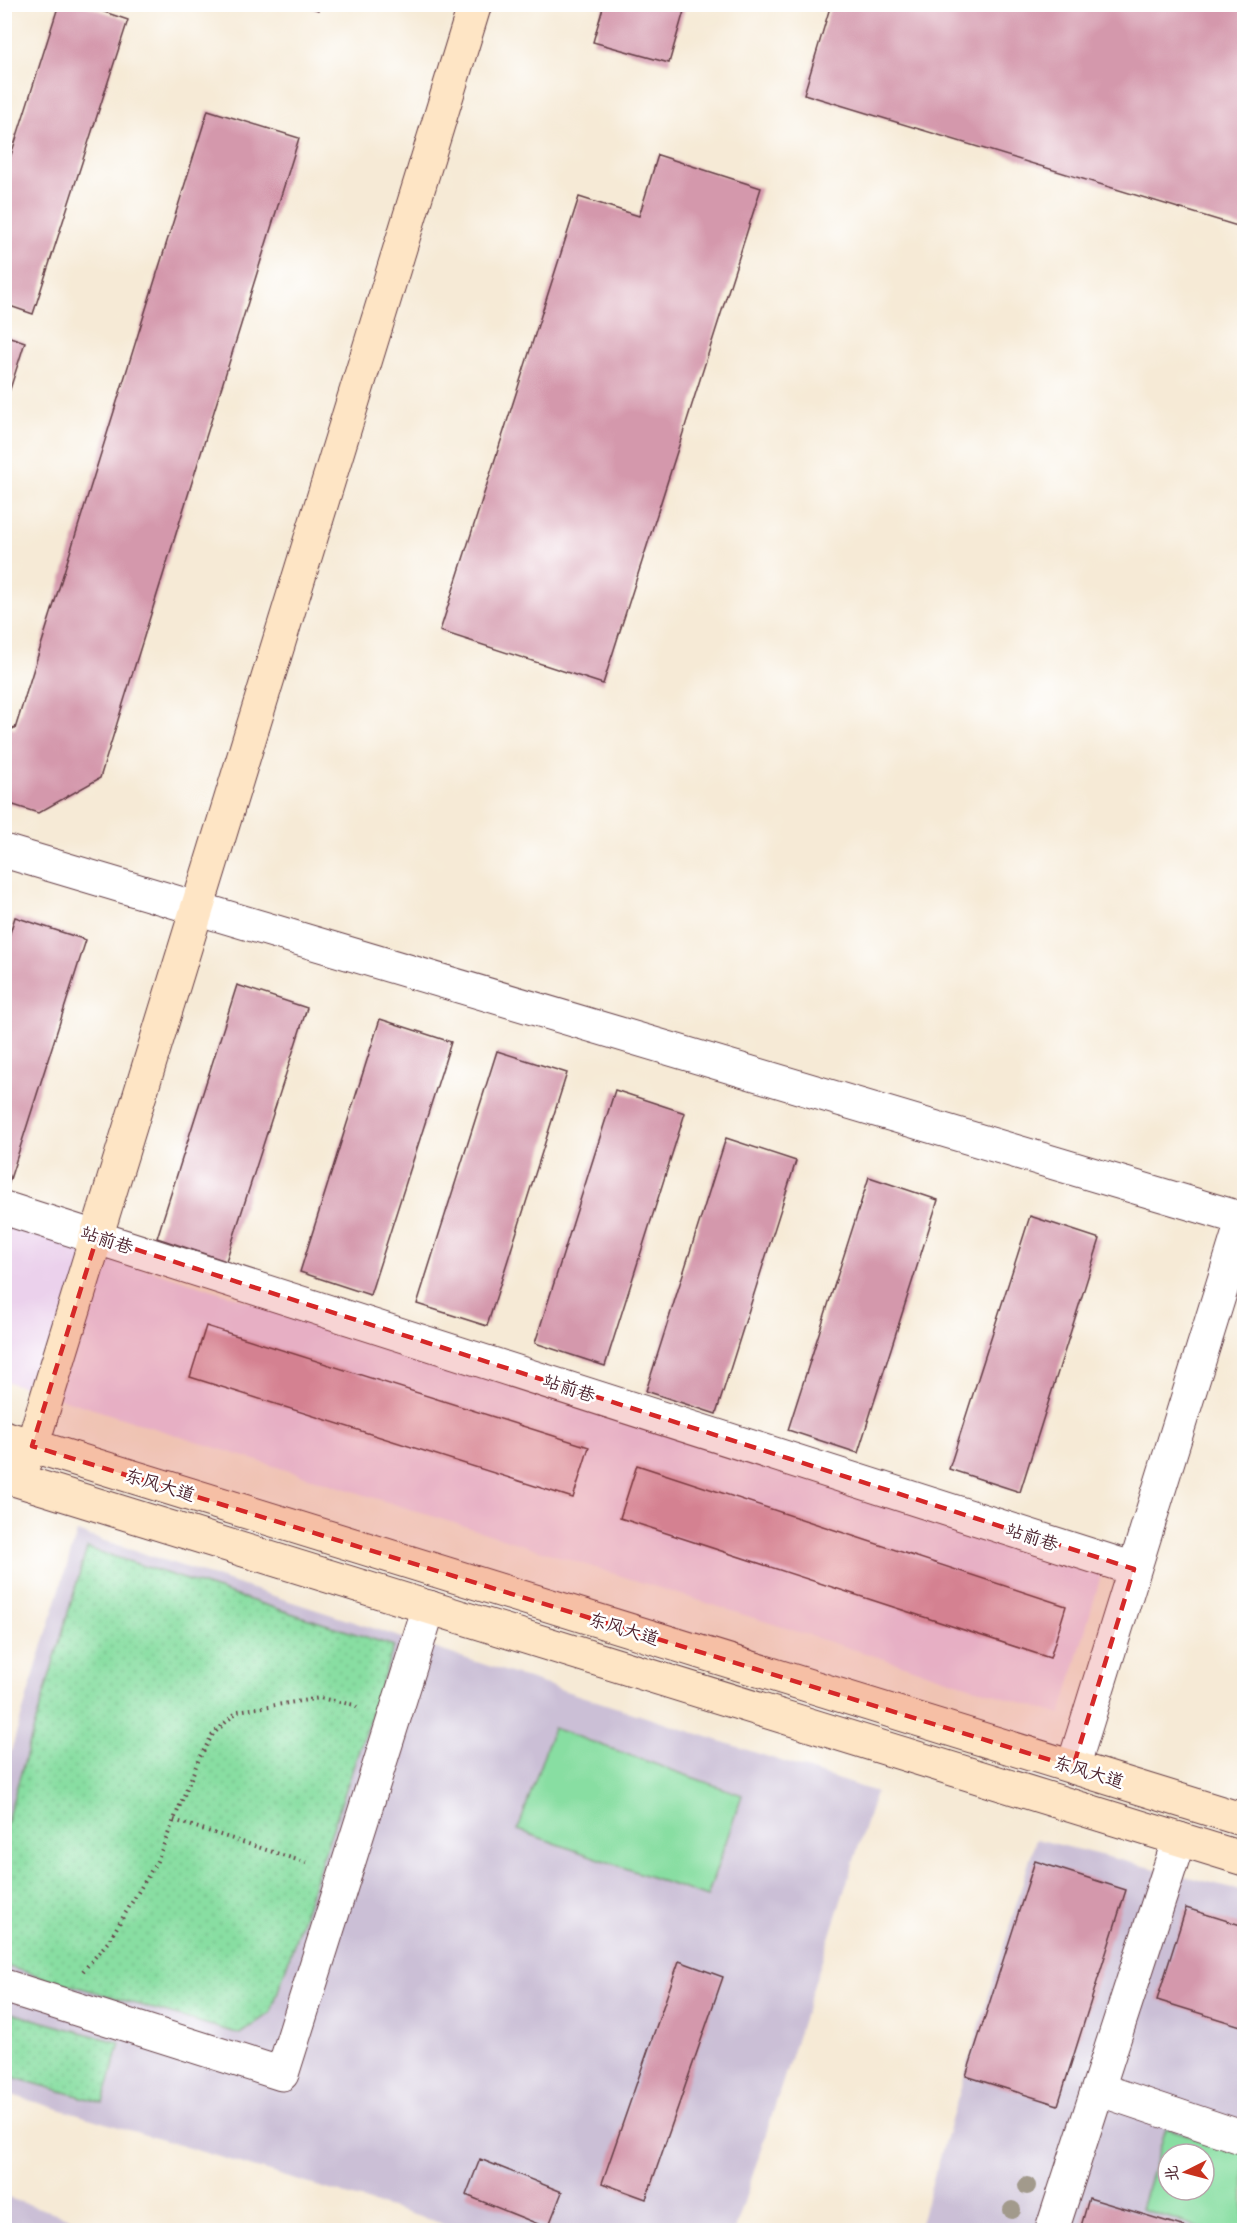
<svg xmlns="http://www.w3.org/2000/svg" width="1249" height="2235" viewBox="0 0 1249 2235" font-family="Delius,'LXGW WenKai TC',sans-serif">
	<style>
		.built { fill: #ebd1ec }
		.industrial { fill: #cbbfd6; fill-rule: evenodd }
		.grass { fill: url(#grass-dots); stroke: #697e66; stroke-width: 1.5 }
		.park { fill: #88dea2; stroke: #697e66; stroke-width: 1.5; fill-rule: evenodd }
		.building { fill: #d498ac }
		.lines { fill: none; stroke-linecap: round; stroke-linejoin: round }
		.street-casing { stroke: #643d45; stroke-width: 35 }
		.secondary-casing { stroke: #643d45; stroke-width: 35 }
		.path { stroke: #643d45; stroke-width: 4; stroke-dasharray: 1.5 4.5; stroke-linecap: butt }
		.street { stroke: #fff; stroke-width: 33 }
		.secondary { stroke: #fee5c5; stroke-width: 33 }
		.tree { fill: #a29a8c }
		.marked { fill: #d62828; fill-opacity: 0.2; stroke: #d62828; stroke-width: 4.5; stroke-dasharray: 12 8; stroke-linejoin: round }
		.labels { text-anchor: middle; stroke-width: 5; stroke-linejoin: round; paint-order: stroke }
		.street-label { font-size: 18px; fill: #4a1f2b; stroke: #fff }
	</style>
	<defs>
		<pattern id="grass-dots" width="8" height="8" patternUnits="userSpaceOnUse" patternTransform="scale(1.5)"><rect width="8" height="8" fill="#88dea2"/><path d="M2 2h.1M6 6h.1" fill="none" stroke="#77be8c" stroke-width="1.8" stroke-linecap="round"/></pattern>
	</defs>
	<rect width="100%" height="100%" fill="#fff"/>
	<filter id="ink" filterUnits="userSpaceOnUse"><feTurbulence type="fractalNoise" baseFrequency=".0167" numOctaves="2"/><feDisplacementMap in="SourceGraphic" scale="12" xChannelSelector="R" yChannelSelector="G"/><feConvolveMatrix kernelMatrix="1 2 1 2 8 2 1 2 1" color-interpolation-filters="sRGB"/></filter>
	<filter id="wash" filterUnits="userSpaceOnUse"><feTurbulence type="fractalNoise" baseFrequency=".008" numOctaves="4" result="noise"/><feDisplacementMap in="SourceGraphic" scale="24" xChannelSelector="R" yChannelSelector="G"/><feGaussianBlur stdDeviation="1.35" result="paint"/><feColorMatrix in="noise" values="0 0 0 0 0 0 0 0 0 0 0 0 0 0 0 0 0 1.4 0 .05"/><feComposite in="paint" operator="in"/></filter>
	<g filter="url(#wash)">
		<rect width="100%" height="100%" fill="#f6ead6"/>
		<path class="built" d="M5,1224L1102,1572L1061,1715L5,1381Z"/>
		<path class="industrial" d="M77,1532L876,1792L735,2230H464L5,2093L4,1774Z
			M1036,1839L1244,1891V2230H918ZM1168,2154H1204V2190H1168Z
			M4,2197H5L109,2230H5Z"/>
		<path class="grass" d="M87,1548L394,1646L271,2012L240,2034L5,1966V1827Z
			M4,2011L120,2043L103,2103L5,2075Z"/>
		<path class="park" d="M553,1728L742,1795L707,1897L518,1830Z
			M1166,2128L1244,2152V2230H1208L1141,2209ZM1168,2154H1204V2190H1168Z"/>
		<g id="blocks">
			<path class="building" d="M59,4H81L128,20L33,314L4,304V177Z
				M302,4H320L318,10Z
				M604,4H686L669,63L593,42Z
				M831,4H1244V228L804,94Z
				M208,110L299,138L100,778L38,813L4,802V726L15,729Z
				M658,155L761,188L603,684L440,631L579,197L639,216Z
				M4,335L25,342L5,405H4Z
				M15,917L86,940L5,1195L4,952Z
				M237,985L307,1008L226,1261L157,1238Z
				M380,1019L451,1042L370,1295L300,1272Z
				M497,1051L567,1073L487,1326L417,1304Z
				M615,1090L685,1113L605,1366L535,1343Z
				M726,1138L796,1161L716,1414L646,1391Z
				M869,1177L938,1200L858,1453L788,1430Z
				M1030,1216L1100,1239L1020,1492L949,1469Z
				M206,1326L589,1447L573,1498L190,1377Z
				M637,1465L1066,1606L1050,1658L620,1518Z
				M1035,1861L1126,1890L1058,2105L966,2076Z
				M1186,1908L1244,1926V2027L1157,2000Z
				M679,1961L723,1977L646,2199L602,2183Z
				M480,2159L562,2192L548,2228L466,2195Z
				M1089,2198L1195,2230H1080Z"/>
		</g>
	</g>
	<g filter="url(#ink)">
		<use href="#blocks" fill-opacity="0" stroke="#643d45" stroke-width="1.5"/>
		<g class="lines">
			<g class="street-casing">
				<path id="street" d="M4,851L1243,1219L1073,1767
					M4,1208L1134,1569
					M4,1986L282,2074L429,1607
					M1098,2089L1244,2138
					M1052,2230L1179,1839"/>
			</g>
			<g class="secondary-casing">
				<path id="secondary" d="M4,1437L1244,1820
					M4,1476L1244,1859
					M16,1479L32,1446L475,4"/>
			</g>
			<path class="path" d="M174,1820L310,1864
				M83,1971L108,1942L157,1861L199,1759L213,1734L238,1711L320,1698L354,1705L360,1709"/>
			<use href="#street" class="street"/>
			<use href="#secondary" class="secondary"/>
		</g>
		<g class="tree">
			<circle cx="1027" cy="2186" r="9"/>
			<circle cx="1012" cy="2210" r="9"/>
		</g>
	</g>
	<path class="marked" d="M97,1237L1134,1569L1073,1767L32,1446Z"/>
	<g class="labels">
		<g class="street-label">
			<text transform="translate(107 1240) rotate(18)" y="6">站前巷</text>
			<text transform="translate(569 1388) rotate(18)" y="6">站前巷</text>
			<text transform="translate(160 1485) rotate(17)" y="6">东风大道</text>
			<text transform="translate(1032 1537) rotate(18)" y="6">站前巷</text>
			<text transform="translate(624 1629) rotate(17)" y="6">东风大道</text>
			<text transform="translate(1089 1772) rotate(17)" y="6">东风大道</text>
		</g>
	</g>
	<rect width="1249" height="2235" fill="none" stroke="#fff" stroke-width="24"/>
	<g transform="translate(1186 2172) rotate(264)"><circle r="28" fill="#ffffff" stroke="#b7a5aa" stroke-width="1.5"/>
	<path d="M0-4.5L10 22L0 15L-10 22Z" fill="#c8321e"/>
	<text y="-9" font-size="16" font-weight="bold" text-anchor="middle" fill="#4a1f2b">北</text>
	</g>
</svg>
